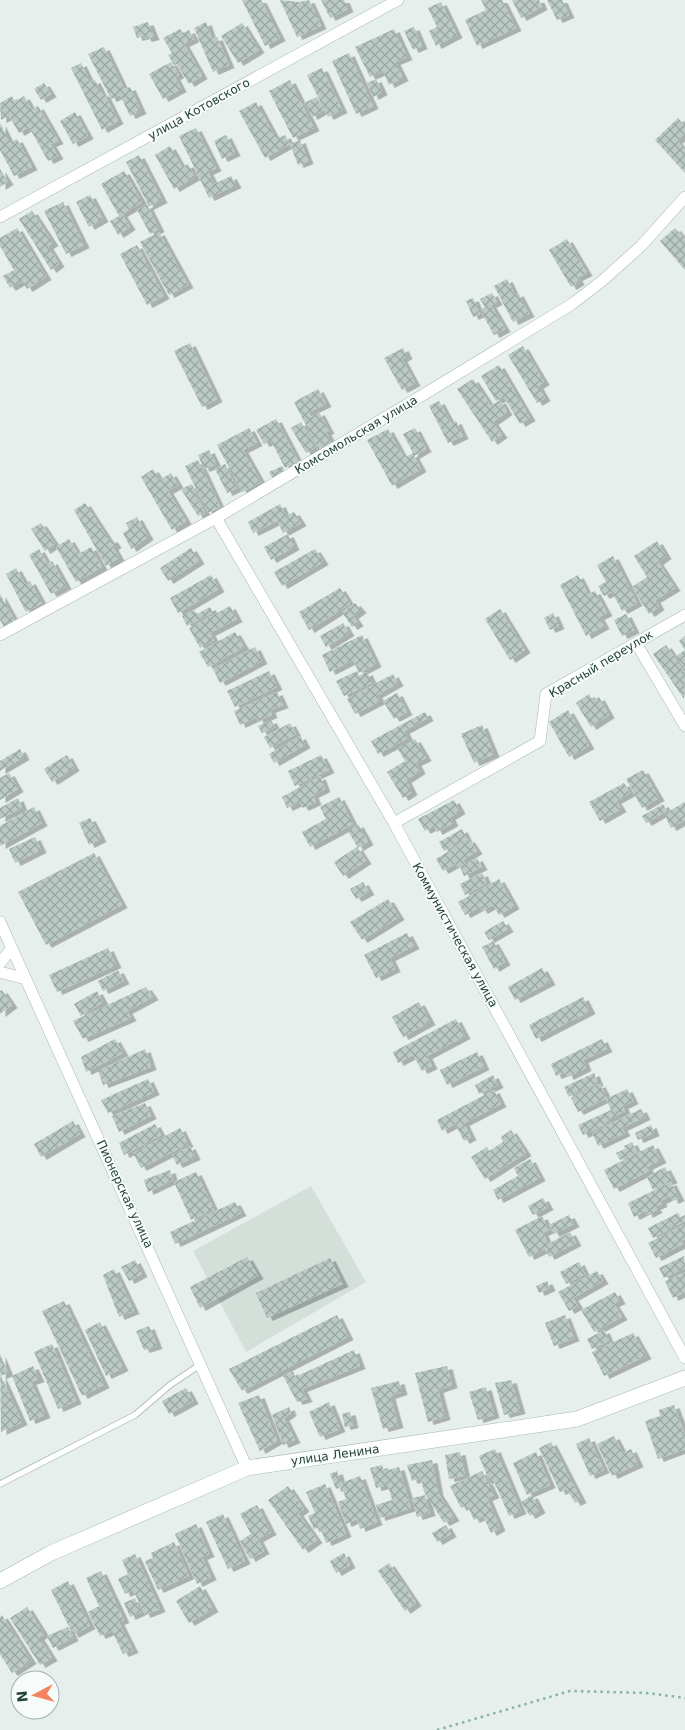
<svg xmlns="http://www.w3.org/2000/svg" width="685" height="1730" viewBox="0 0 685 1730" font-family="'DejaVu Sans',sans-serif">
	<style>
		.built { fill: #d4dfda }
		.building { fill: url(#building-cross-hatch); filter: url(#shadow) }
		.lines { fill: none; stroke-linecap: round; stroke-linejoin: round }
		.lane-casing { stroke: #a8b8b2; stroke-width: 7 }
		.street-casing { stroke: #a8b8b2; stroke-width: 12 }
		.secondary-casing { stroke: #a4bbb3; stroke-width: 16 }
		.path { stroke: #86b3a5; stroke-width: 2.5; stroke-dasharray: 2.5 4; stroke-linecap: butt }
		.lane { stroke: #fff; stroke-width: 5.5 }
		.street { stroke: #fff; stroke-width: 11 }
		.secondary { stroke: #fff; stroke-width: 15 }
		.labels { text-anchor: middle; stroke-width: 4; stroke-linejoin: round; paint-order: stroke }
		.street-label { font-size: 12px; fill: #24423a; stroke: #f7fbf9 }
	</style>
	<defs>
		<pattern id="building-cross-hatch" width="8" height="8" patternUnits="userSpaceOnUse" patternTransform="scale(1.25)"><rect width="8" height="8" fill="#bbcac4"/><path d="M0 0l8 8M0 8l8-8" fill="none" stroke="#98a6a0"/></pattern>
		<filter id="shadow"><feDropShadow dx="5.5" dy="3" stdDeviation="0" flood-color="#0004"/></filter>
	</defs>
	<rect width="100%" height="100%" fill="#e6efeb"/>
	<path class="built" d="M311,1186L366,1282L246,1352L193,1251Z"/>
	<path class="building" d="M242,0H261L280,38L265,46Z
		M280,0L299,2L309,0L321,26L297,37Z
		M321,0H344L348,9L330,18Z
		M481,0H502L516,28L477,46L465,20L486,10Z
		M512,0H539L542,7L521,18Z
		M547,0H562L569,15L557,20Z
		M441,2L457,35L436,46L429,31L437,27L428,8Z
		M148,22L154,37L146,39L145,36L137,38L133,27Z
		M206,22L212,39L217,37L229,65L213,72L194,28Z
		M242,23L259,50L238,63L221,36Z
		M414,27L422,46L413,50L404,31Z
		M180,29L183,33L189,30L194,39L184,44L202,76L189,84L177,64L174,65L168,55L172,53L163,38Z
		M394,29L407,57L395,62L403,78L389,85L383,71L370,77L355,47Z
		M104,47L124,89L130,87L141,111L130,116L120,95L111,99L88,54Z
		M349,53L373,106L356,114L332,61Z
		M171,62L179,75L175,77L181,89L163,99L149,74Z
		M81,63L90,82L95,80L102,94L104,93L118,121L102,130L71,68Z
		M322,68L342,110L328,117L307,75Z
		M376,79L382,92L373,97L367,83Z
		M290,80L314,128L293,138L269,91Z
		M44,83L51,94L41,100L34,89Z
		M12,96L15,102L24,96L32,110L38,106L58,141L51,144L58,156L48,161L29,127L19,133L9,116L1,120L0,103Z
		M317,97L324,110L312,117L304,103Z
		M256,102L274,135L277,133L280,138L285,135L290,144L265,158L239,111Z
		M75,112L88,136L73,144L60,121Z
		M678,118L685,126V133L677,141L685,150V173L655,140Z
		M0,123L10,143L17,139L32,167L14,176L0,150Z
		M196,128L216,168L208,172L214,184L231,176L236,185L209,198L179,136Z
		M226,135L235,153L222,159L214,141Z
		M300,140L308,161L298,165L290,144Z
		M170,146L182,167L188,164L195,177L174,189L155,155Z
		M139,155L162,200L148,207L159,229L150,234L137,210L148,204L126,162Z
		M0,169L8,182L0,187Z
		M124,171L142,202L122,214L130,227L118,235L110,221L119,216L101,184Z
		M90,195L103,219L89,227L76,202Z
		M63,202L84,245L66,254L44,211Z
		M32,211L53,243L48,246L59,264L51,270L19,219Z
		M17,228L46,277L27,289L22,281L10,288L3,276L14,270L0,246V238Z
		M675,228L685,239V270L660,241Z
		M159,232L188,285L169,295L140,242Z
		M567,239L587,273L577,278L579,282L571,287L549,250Z
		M137,245L164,296L147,305L120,254Z
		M507,279L515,295L518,293L529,314L513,322L494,286Z
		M492,293L497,302L491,305L505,329L494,335L480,310L485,307L480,299Z
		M473,298L480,314L473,317L466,301Z
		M190,343L217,399L202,407L174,351Z
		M523,346L544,382L538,386L545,398L537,403L508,355Z
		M403,348L407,356L402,359L415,383L402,390L384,358Z
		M499,365L530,418L520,424L504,397L496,401L481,376Z
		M473,379L491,406L500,400L507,412L493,422L502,435L492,442L457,389Z
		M318,389L326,404L309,412L311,417L319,412L329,431L326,432L331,442L318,449L294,402Z
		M439,401L451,423L456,421L463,436L448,443L429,406Z
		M276,419L298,461L285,468L271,441L264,444L256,430Z
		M301,422L316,447L306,453L291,428Z
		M249,428L257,443L243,450L261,482L242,492L217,445Z
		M415,428L426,449L414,456L421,469L392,486L367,440L388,429L404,458L413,453L403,434Z
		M209,450L216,464L204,469L198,455Z
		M198,460L220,507L208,513L185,466Z
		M225,464L237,488L227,493L215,469Z
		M282,466L286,475L274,481L269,472Z
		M153,469L160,480L171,473L178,485L168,491L186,521L172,530L141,477Z
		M192,484L205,513L198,516L181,489Z
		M85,503L109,540L112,539L116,545L113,547L119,558L106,566L74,510Z
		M280,504L286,516L294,512L301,523L283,533L277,521L253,533L248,522Z
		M137,517L148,537L131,549L123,533L129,529L126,523Z
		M41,523L55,544L45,551L31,529Z
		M288,534L294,547L271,560L264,547Z
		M69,539L78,554L91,547L102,567L76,582L56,547Z
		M657,541L666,556L658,562L675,588L655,600L659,607L649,614L632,587L647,577L634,556Z
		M191,548L199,561L168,581L160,568Z
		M39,549L48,564L52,561L66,586L51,594L29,555Z
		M315,549L323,562L282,586L274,572Z
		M613,556L637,603L622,611L612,592L604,596L598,586L606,582L597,565Z
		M16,568L25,584L30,581L42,603L26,612L6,574Z
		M211,575L219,589L178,613L170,598Z
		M578,575L588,594L595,591L607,613L599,617L604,626L586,636L560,585Z
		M340,588L350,604L309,630L299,612Z
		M0,594L15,621L4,627L0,620Z
		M355,603L361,610L353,616L358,623L352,627L342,612Z
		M230,606L237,619L210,633L214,640L200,648L189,628Z
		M210,607L213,613L187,626L182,616L194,610L197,614Z
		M500,609L525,650L510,660L485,619Z
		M553,613L559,626L550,630L544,618Z
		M626,614L634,630L622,636L614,620Z
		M343,623L349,633L326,647L320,636Z
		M235,632L244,647L208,667L199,652Z
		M362,635L376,664L359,673L353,660L330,672L322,655Z
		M685,636V669L676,656L685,650L679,641Z
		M666,645L685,673L684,699L653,654Z
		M255,647L262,661L220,683L213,669Z
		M269,671L277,687L235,707L227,691Z
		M357,671L359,676L367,672L372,683L344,696L336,681Z
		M393,674L398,683L377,695L380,701L355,714L347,699Z
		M277,692L283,705L270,710L272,715L258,721L257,717L240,725L234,711Z
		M397,693L407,712L394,719L383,701Z
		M589,694L593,701L599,697L609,715L591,727L576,703Z
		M568,710L589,746L569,757L549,722Z
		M425,712L428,718L404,731L408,738L378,754L371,741Z
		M271,720L275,727L262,733L258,726Z
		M290,723L296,734L270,748L264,737Z
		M482,725L494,754L474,763L461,734Z
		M300,736L305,745L274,763L269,754Z
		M415,739L426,758L416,763L420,771L406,780L412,792L403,798L387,772L405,761L398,749Z
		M20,749L24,757L0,771V761Z
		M67,755L74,768L52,782L44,769Z
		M321,755L329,770L295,786L288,771Z
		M643,770L659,798L642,808L626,779Z
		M9,773L18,789L0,800V778Z
		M320,776L325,789L313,795L316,802L303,808L300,802L287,808L282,797Z
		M624,783L630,793L616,801L621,809L600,821L589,802Z
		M339,797L353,824L310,847L302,832L326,819L320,807Z
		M18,798L22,808L0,819V808Z
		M454,800L460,811L450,817L453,823L437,832L434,826L425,831L418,819Z
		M685,802V820L671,828L664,814Z
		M663,804L667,811L646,823L642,816Z
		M34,807L42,823L0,846V826Z
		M90,818L101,839L89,845L79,823Z
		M358,824L368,842L358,848L348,831Z
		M462,829L467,839L444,851L439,842Z
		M35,837L41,850L15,863L9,849Z
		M469,839L477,851L463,860L465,863L457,867L455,864L443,871L436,859Z
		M357,847L366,861L343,876L334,862Z
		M94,853L122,905L46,945L18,892Z
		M477,858L482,867L464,876L460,867Z
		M482,873L487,883L465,895L460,884Z
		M499,879L514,906L499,915L493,905L482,911L480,907L465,915L458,902Z
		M363,882L369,892L356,899L350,889Z
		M388,899L399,917L362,940L350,922Z
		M503,921L508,929L489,940L484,932Z
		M407,933L414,946L390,958L395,969L376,978L364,955Z
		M493,941L505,962L494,969L482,947Z
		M108,948L116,965L57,992L49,975Z
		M542,968L550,982L515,1000L508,987Z
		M118,970L124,981L103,991L98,981Z
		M146,987L153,997L127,1011L131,1018L83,1039L73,1021Z
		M2,990L12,1005L0,1014V991Z
		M97,991L103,1002L81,1016L74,1004Z
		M583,997L590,1011L536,1039L529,1025Z
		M419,1002L430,1022L403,1037L392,1017Z
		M456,1019L465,1036L427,1056L432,1066L422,1071L413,1055L398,1063L393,1052Z
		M115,1039L123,1053L86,1072L81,1057Z
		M602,1039L607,1049L583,1060L586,1068L568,1077L566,1072L556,1076L551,1064Z
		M145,1049L151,1067L103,1085L98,1071Z
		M477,1052L484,1067L447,1085L440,1070Z
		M594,1073L598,1083L569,1097L564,1087Z
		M493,1075L498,1085L479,1094L475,1085Z
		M148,1079L154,1092L108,1113L101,1100Z
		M600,1084L607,1098L578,1112L571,1098Z
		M627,1089L633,1101L623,1106L625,1111L609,1119L610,1122L583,1135L578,1125L611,1110L606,1099Z
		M494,1090L501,1104L464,1123L471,1137L464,1141L455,1124L442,1131L437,1120Z
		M145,1103L151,1116L119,1132L112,1116Z
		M641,1109L645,1117L622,1128L625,1133L598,1146L592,1133Z
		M73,1121L80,1134L41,1157L34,1144Z
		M155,1124L161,1135L124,1155L119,1143Z
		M651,1125L654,1133L638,1140L635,1133Z
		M180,1128L188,1144L141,1168L133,1153Z
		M511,1130L526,1153L485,1179L471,1157L487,1147L489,1151L503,1142L501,1137Z
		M632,1142L637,1152L620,1160L616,1153L625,1149L624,1146Z
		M653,1145L661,1160L647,1167L649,1171L614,1189L604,1170Z
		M190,1146L195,1157L177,1165L172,1155Z
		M530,1159L540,1178L498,1200L493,1190L518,1176L514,1168Z
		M665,1167L672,1180L653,1190L647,1177Z
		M170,1170L173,1180L148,1192L144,1180Z
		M196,1172L214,1210L191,1220L174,1182Z
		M671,1182L679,1198L673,1201L671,1196L661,1201L662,1204L655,1207L657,1210L647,1215L646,1211L634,1217L628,1203Z
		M543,1198L548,1207L533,1215L528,1206Z
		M235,1202L241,1213L175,1244L170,1232Z
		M678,1213L680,1217L685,1215V1221L653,1238L648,1228Z
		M569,1215L574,1224L554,1234L549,1225Z
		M542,1216L549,1230L543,1233L548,1244L570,1232L576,1243L549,1257L545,1249L529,1257L515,1230Z
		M685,1224V1239L681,1241L683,1244L656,1258L648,1243Z
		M684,1256L685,1268L664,1278L659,1268Z
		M247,1257L258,1276L200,1308L190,1287Z
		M330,1258L343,1284L267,1318L256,1293Z
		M135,1260L142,1274L129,1281L121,1267Z
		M579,1262L585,1274L566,1284L560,1272Z
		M114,1269L134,1311L119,1317L103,1275Z
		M597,1271L603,1281L573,1298L578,1306L569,1311L558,1292Z
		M685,1272V1292L673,1298L665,1281Z
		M547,1281L550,1288L539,1293L536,1286Z
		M615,1292L620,1301L614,1304L622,1317L594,1332L581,1310Z
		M64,1301L104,1385L82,1396L42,1311Z
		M337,1315L348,1337L242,1391L229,1369Z
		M565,1315L574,1338L554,1346L545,1323Z
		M100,1322L123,1368L106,1376L85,1330Z
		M149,1326L157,1346L144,1350L136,1331Z
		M604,1330L609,1341L592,1349L587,1339Z
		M633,1333L646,1356L604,1376L592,1352Z
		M52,1344L76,1401L58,1409L34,1352Z
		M354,1350L360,1366L302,1389L307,1399L297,1402L283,1376L293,1371L295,1377Z
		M0,1354L8,1373L1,1376L22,1422L1,1432Z
		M33,1366L39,1379L31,1382L45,1415L30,1421L12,1376Z
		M447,1366L452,1385L438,1390L445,1417L428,1422L415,1373Z
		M511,1380L520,1411L504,1415L495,1383Z
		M399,1381L402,1392L390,1396L398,1425L383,1429L371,1388Z
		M486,1387L494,1415L478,1420L469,1392Z
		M186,1388L193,1401L169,1414L162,1401Z
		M259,1395L277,1441L260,1451L238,1403Z
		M329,1402L340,1429L320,1437L309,1412Z
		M674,1405L685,1435V1449L658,1459L645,1421L660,1416L659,1410Z
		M289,1407L291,1413L284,1418L295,1440L283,1445L272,1415Z
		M350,1412L353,1425L345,1427L342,1414Z
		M614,1436L623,1453L631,1449L638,1464L612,1476L597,1444Z
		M589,1438L604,1470L590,1476L576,1444Z
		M551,1442L581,1500L575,1503L567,1489L560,1492L539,1448Z
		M495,1449L521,1511L509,1516L495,1483L491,1485L479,1456Z
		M460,1452L465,1476L449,1479L445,1455Z
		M536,1452L550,1485L527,1495L513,1463Z
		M432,1460L438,1493L454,1518L444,1523L424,1492L421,1478L412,1481L407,1465Z
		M382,1465L384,1471L399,1467L411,1508L380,1518L376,1505L392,1500L388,1485L376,1488L370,1468Z
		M337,1471L341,1483L360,1476L377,1522L360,1529L357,1519L346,1524L338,1502L346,1499L342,1487L336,1489L330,1474Z
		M482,1471L494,1495L487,1498L500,1528L491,1533L483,1516L474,1520L467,1505L461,1508L450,1486Z
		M325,1484L346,1534L326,1543L320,1527L314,1529L308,1516L315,1513L306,1492Z
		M288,1486L304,1509L298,1513L317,1540L303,1550L268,1500Z
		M425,1495L430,1513L417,1517L412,1498Z
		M532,1495L540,1510L530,1516L521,1502Z
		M257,1505L271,1532L258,1539L264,1551L250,1559L240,1541L251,1534L240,1514Z
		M223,1514L245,1561L228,1569L206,1522Z
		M196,1524L209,1554L202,1557L211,1577L197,1584L175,1534Z
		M446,1525L451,1534L437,1542L432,1533Z
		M174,1542L189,1576L158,1590L145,1561L153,1558L151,1553Z
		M344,1553L350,1565L336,1573L330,1561Z
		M135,1554L160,1609L145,1615L133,1590L125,1594L118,1579L128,1574L122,1560Z
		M389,1563L416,1603L405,1611L378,1571Z
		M101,1571L124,1620L119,1622L133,1650L123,1654L112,1631L100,1636L88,1612L99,1606L86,1578Z
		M68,1581L90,1626L73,1635L51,1590Z
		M200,1586L213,1609L189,1623L176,1601Z
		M135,1598L141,1612L130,1617L124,1603Z
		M27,1607L44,1634L39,1637L52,1658L40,1665L10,1618Z
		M2,1615L31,1661L12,1673L0,1654V1617Z
		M68,1627L73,1638L53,1648L47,1636Z"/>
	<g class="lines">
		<g class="lane-casing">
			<path id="lane" d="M0,1484L135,1415L170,1385L201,1364"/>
		</g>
		<g class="street-casing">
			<path id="street" d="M0,217L398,0
				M216,518L394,823L685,1358
				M0,635L216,518L413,401L572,304L602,281L641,246L685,197
				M636,643L685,726
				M394,823L540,741L546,694L685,615
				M0,922L247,1468
				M0,963L12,948
				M0,972L26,979"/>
		</g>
		<g class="secondary-casing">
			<path id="secondary" d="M0,1581L51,1553L247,1468L577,1419L685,1378"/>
		</g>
		<path class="path" d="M437,1730L570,1691L647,1693L685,1698"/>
		<use href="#lane" class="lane"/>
		<use href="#street" class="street"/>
		<use href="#secondary" class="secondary"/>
	</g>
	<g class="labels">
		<g class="street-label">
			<text transform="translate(199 109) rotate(-29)" y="4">улица Котовского</text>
			<text transform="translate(356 435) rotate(-31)" y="4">Комсомольская улица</text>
			<text transform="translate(601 664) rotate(-31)" y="4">Красный переулок</text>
			<text transform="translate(455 935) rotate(61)" y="4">Коммунистическая улица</text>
			<text transform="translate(125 1194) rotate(65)" y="4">Пионерская улица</text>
			<text transform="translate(335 1455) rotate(-8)" y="4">улица Ленина</text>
		</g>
	</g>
	<g transform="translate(35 1695) rotate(264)"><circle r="24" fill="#f7fbf9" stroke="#a3b1ad"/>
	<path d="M0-4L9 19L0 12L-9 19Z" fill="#f4845f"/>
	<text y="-8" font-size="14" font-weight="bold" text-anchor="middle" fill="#24423a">N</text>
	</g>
</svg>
